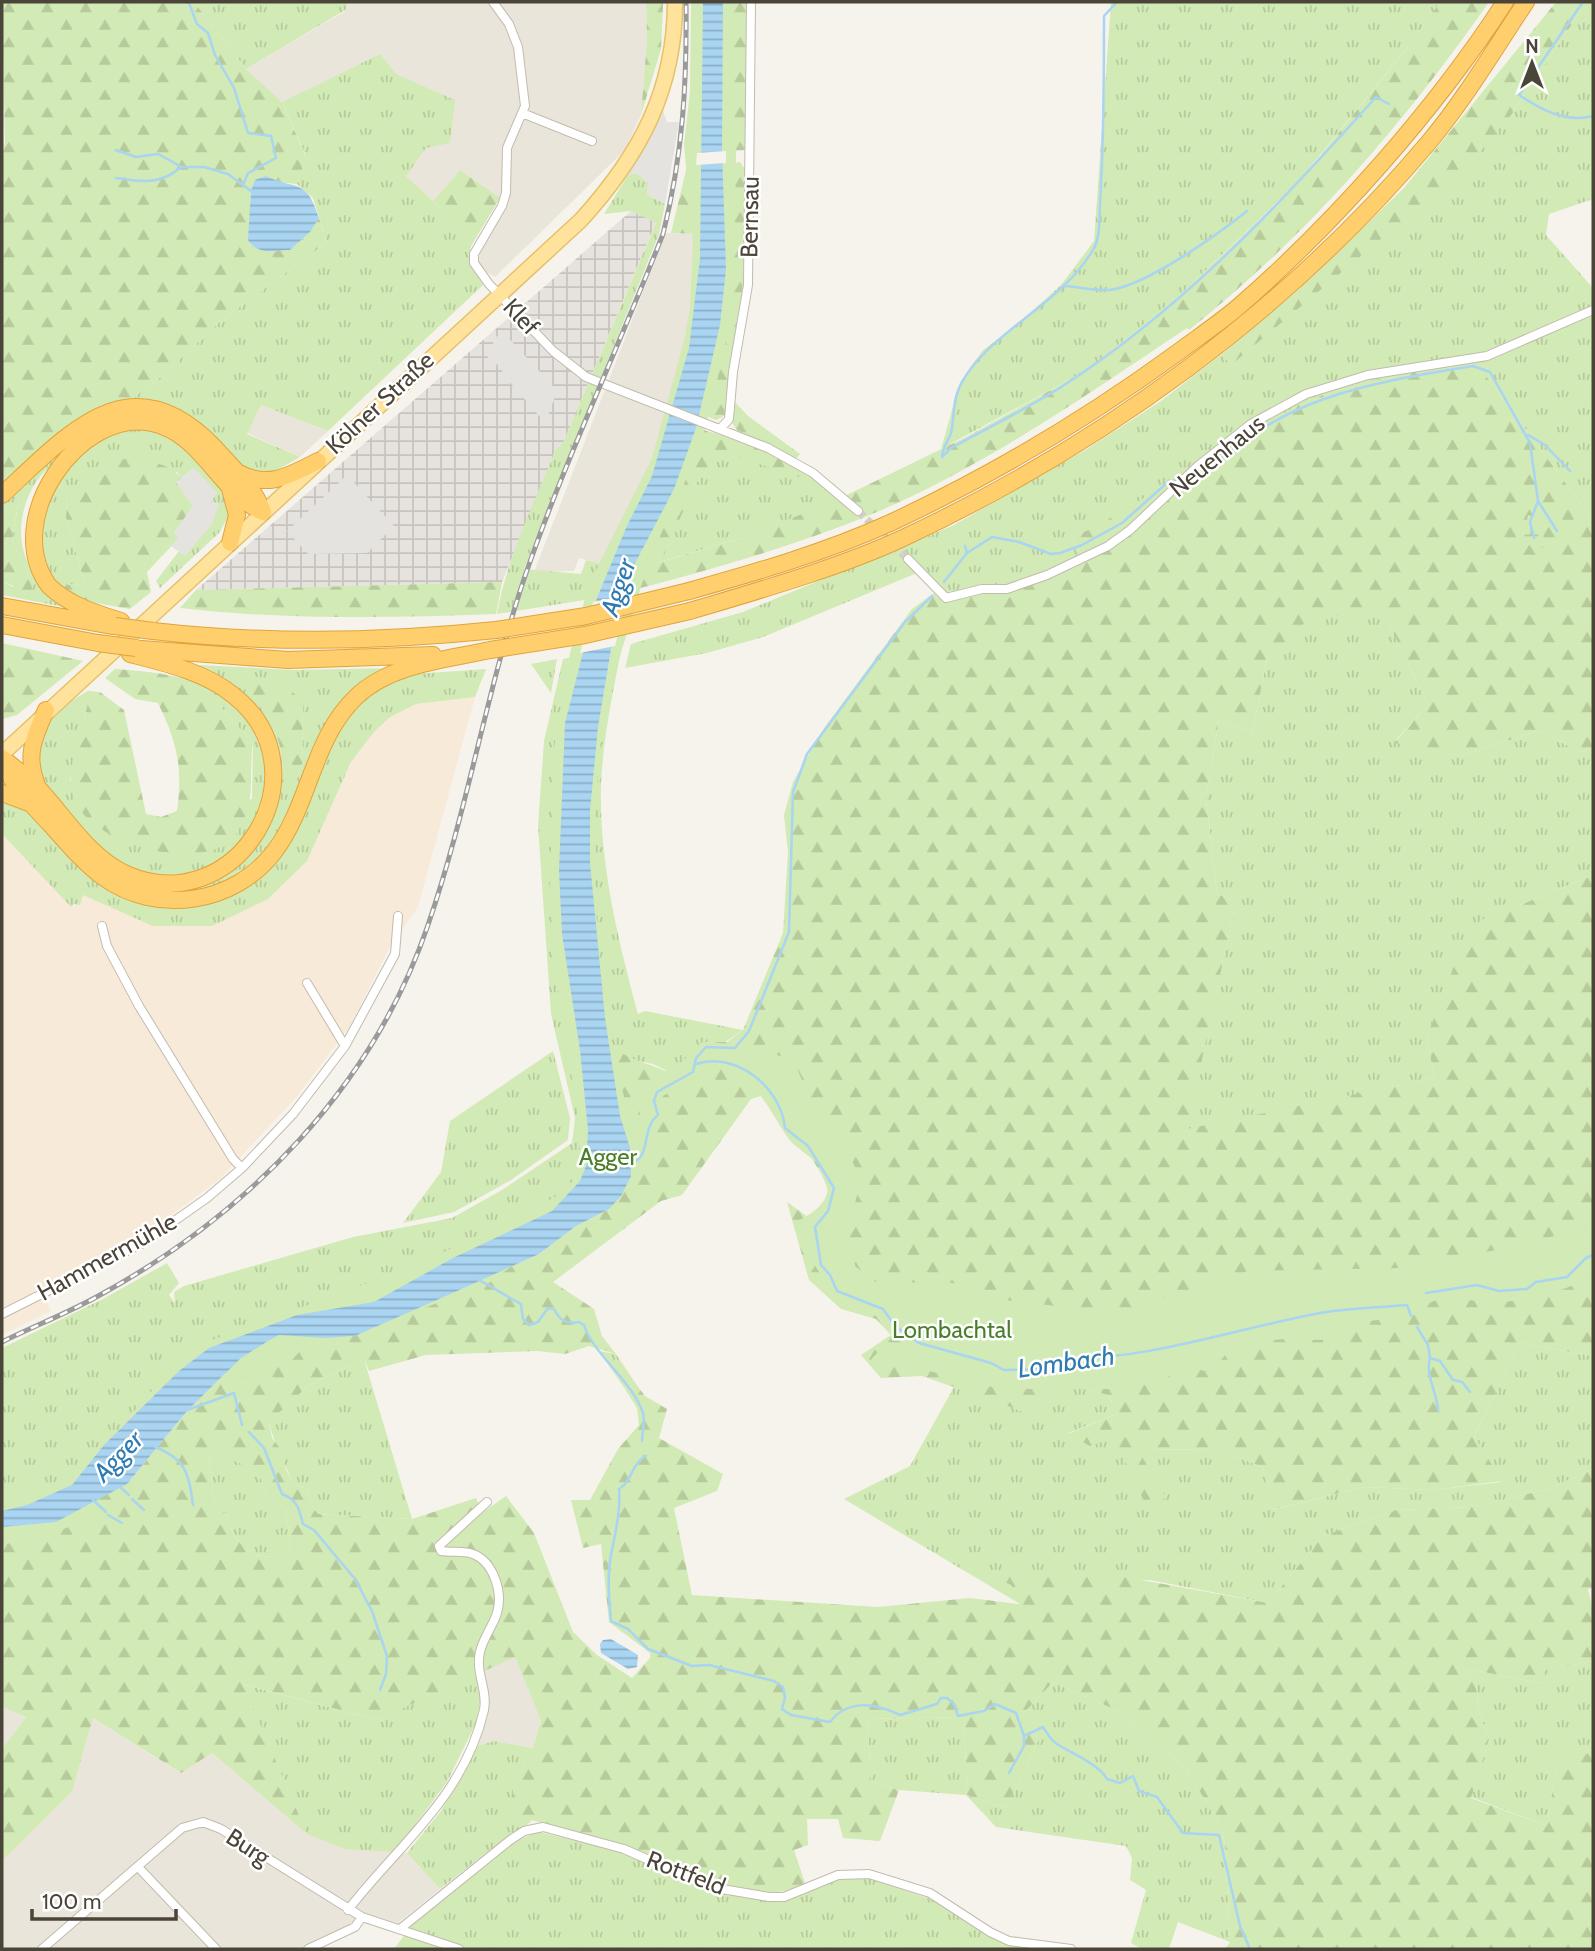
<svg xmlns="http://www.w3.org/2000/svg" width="1595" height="1951" viewBox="0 0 1595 1951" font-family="Cabin,sans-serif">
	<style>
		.residential { fill: #eae5da }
		.commercial { fill: #f7ead8 }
		.industrial { fill: url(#industrial-grid) }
		.grass { fill: url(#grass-tufts); fill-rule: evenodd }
		.forest { fill: url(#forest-firs); fill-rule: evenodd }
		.wetland { fill: url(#wetland-marsh) }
		.park { fill: #d2eab5 }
		.parking { fill: #e5e3e0 }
		.water { fill: url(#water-rules) }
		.pier { fill: #f6f3ec }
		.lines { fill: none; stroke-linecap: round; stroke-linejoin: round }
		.stream { stroke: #a9d4f2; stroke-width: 2.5 }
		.street-tunnel { stroke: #d4d0c8; stroke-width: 8; stroke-dasharray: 8 4; stroke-linecap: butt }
		.street-casing { stroke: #c2bbae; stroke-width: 10 }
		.primary-casing { stroke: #e6c16a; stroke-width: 17 }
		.highway-casing { stroke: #e0a43c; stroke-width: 18 }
		.street { stroke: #fff; stroke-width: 8 }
		.primary { stroke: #ffe39c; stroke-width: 14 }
		.highway { stroke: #ffcf6e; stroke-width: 16 }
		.rail-casing { stroke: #9a9a9a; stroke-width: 5 }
		.rail { stroke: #fff; stroke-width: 2.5; stroke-dasharray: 8; stroke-linecap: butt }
		.highway-bridge-casing { stroke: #e0a43c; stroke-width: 18; stroke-linecap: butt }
		.highway-bridge { stroke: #ffcf6e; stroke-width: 16 }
		.labels { text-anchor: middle; stroke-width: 5; stroke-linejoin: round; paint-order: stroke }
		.street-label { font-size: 24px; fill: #4b4439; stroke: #fff }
		.park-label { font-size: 24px; fill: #4a7f2a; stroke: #fff }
		.water-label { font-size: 26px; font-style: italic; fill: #2e7ab2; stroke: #fff }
	</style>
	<defs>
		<pattern id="industrial-grid" width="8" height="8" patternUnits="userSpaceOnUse" patternTransform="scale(1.75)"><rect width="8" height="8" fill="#e6e2dd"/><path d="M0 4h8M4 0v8" fill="none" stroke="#c7c3be"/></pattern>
		<pattern id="grass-tufts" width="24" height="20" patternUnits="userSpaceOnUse" patternTransform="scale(1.75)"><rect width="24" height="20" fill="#d2eab5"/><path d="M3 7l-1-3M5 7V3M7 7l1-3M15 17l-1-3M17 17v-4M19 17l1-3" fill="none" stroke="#b6ca9c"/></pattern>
		<pattern id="forest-firs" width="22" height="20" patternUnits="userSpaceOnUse" patternTransform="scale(1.75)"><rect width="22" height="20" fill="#d2eab5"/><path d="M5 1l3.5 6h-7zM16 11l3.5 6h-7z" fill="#b6ca9c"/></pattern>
		<pattern id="wetland-marsh" width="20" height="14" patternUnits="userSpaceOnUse" patternTransform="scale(1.75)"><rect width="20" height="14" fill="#d2eab5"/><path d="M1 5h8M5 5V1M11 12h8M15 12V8" fill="none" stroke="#b6ca9c"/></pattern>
		<pattern id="water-rules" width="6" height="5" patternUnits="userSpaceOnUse" patternTransform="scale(1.75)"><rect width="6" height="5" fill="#a9d4f2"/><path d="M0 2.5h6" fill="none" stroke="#8caec5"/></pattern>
	</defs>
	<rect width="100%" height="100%" fill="#f6f3ec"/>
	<path class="residential" d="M351,2H646L647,39L641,115L624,151L495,277L485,271L478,261L480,251L508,204L460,170L433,201L406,176L455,100L395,74L380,54L282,102L246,69L347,10L346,5Z
		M666,233L700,234V258L671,419L610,566L579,558L574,571L534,572Z
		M261,405L328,431L300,457L247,433Z
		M515,1657L541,1721L533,1748L495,1741L475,1747L483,1670Z
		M2,1707L26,1717L2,1749Z
		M93,1718L180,1773L212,1753L307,1834L407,1853L440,1889L398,1923L365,1913L347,1927L304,1949H2V1861L72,1792Z"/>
	<path class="commercial" d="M475,697L418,907L388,950L350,1026L299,1094L220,1179L149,1231L41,1290L51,1311L2,1335V834L71,907L80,904L83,894L105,903L268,899L307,861L351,762L374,732L390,717L416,704Z"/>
	<path class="industrial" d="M631,211L656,222L563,443L556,449L502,582L196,590Z"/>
	<path class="grass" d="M194,2H351L346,5L347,9L246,69Z
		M1111,2H1440L1415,38L1298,182L1180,295L1087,370L941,449L960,382L983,350L1016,326L1061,285L1094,241Z
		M1587,2H1593V199L1549,214L1546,235L1593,288V520L1486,376L1099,525L1071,538L1081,556L1008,586L981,587L947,594L917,573L763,637L707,653L625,668L631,644L743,612L954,525L1087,449L1161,401L1222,354L1230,364L1512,114Z
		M380,54L396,74L455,100L450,143L426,148L406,176L433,201L471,246L469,262L483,285L328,431L261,405L247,434L300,457L272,473L247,471L188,417L158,404L130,400L161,377L218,323L327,242L313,198L297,184L306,156L282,102Z
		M637,173L649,183L647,194L665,204L659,234L524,569L581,574L586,560L610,566L597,598L497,614C507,557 534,503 556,449L563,443L656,223L631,211L604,214L628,175Z
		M138,412L245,495L144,418C116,432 83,444 57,461C21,485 8,543 37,577C47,589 62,599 74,609L2,595V581L13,587L30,577L12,540L19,499L2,512V501L66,442Z
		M124,428L158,431L183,444L220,483L231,511L219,533L160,588L156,581L179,551L184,555L219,504L211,502L194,468L181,478L177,472L80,483L67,497L66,518L85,584L66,585L63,589L43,568L38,500L94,441Z
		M722,451L808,479L805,471L833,491L837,500L752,535L659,562L696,483Z
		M1384,614L1428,705L1394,742L1462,756L1537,731L1582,752L1593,747V875L1508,910L1427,1036L1434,1078L1186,1130L1236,901L1217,894L1206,799L1219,719L1252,734L1267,659L1312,615Z
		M622,646C613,692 603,738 601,785C599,862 618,940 638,1014L645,1011L743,1030L675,1075L653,1064L628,1059L612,1047L605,1018L594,913L590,810L611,649Z
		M583,655L588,1147L567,1197L146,1405L82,1468L2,1511V1348L103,1299L167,1263L179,1283L169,1295L175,1303L174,1292L184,1286L353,1237L452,1218L502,1190L572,1143L575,1118L551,1014L538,826L544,741L563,659Z
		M557,659L551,693L531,664Z
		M181,664L292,670L397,668L362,686L274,843L239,878L186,896L135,889L86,851L169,887L262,836L276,803L265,727ZM303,706L302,765L295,783L281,782C285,753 278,731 261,707Z
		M486,669L475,697L416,704L390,717L374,732L351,762L307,861L268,899L212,926H153L83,895L80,905L74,904L71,907L2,834V797L22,806L143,903L259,877L272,866L283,853L341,726L373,692L415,674Z
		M88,691L100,692L88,701L70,780L103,830L252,799L253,743L218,704L217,692C245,709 272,748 266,782C265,791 264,804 260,813C239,866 172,891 122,864C99,852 84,832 68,813C49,791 32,775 37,744C39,724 72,699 88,691Z
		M553,1051L570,1118L568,1140L511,1180L454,1212L403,1223L441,1172L450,1121Z
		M1520,1343L1593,1356V1469L1548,1489L1503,1500L1470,1507L1397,1510L1323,1536L1268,1603L1150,1580L998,1578L1025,1591L1020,1604L844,1499L910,1466L954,1387L1033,1415L1062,1358L1082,1387L1107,1395L1119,1413L1068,1433L1114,1438L1137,1450L1216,1449L1263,1467L1272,1510L1364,1487L1434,1490L1501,1482L1474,1436Z
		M599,1351L616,1354L636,1384L625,1389Z
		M364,1359L412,1519L318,1514L311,1505L308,1489L295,1485C286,1469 272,1439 269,1421L308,1386Z
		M216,1453L252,1468L261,1479L266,1494L286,1510L291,1548L274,1557L250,1555L233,1534L227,1515L215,1508L209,1459Z
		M1593,1661V1755L1559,1749L1547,1826L1471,1797L1489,1739L1478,1710L1476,1680L1466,1677L1468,1669L1546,1684L1543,1670Z
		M478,1672L481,1699L476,1723L447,1782L395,1852L345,1849L307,1834L242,1684L377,1720Z
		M1053,1682L1118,1711L1185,1768L1220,1824L1225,1843L1230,1942L1178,1922L1169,1949H1142L1131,1943L1146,1890L1130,1880L1132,1858L1126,1846L996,1827L966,1795L899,1790L871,1782L867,1719L964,1717L967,1795L1006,1808L1039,1739L1018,1719Z
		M494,1741L533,1748L516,1777L517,1820L524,1828L505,1838L440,1889L407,1853L441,1811L475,1747Z
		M539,1832L624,1852L709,1890L742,1897L769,1900L838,1878L860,1875L942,1903L989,1936L1059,1949H394C402,1939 409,1927 418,1918C439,1897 512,1837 539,1832Z"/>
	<path class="forest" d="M2,2H194L246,69L282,102L306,157L297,184L278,182L266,176L251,191L249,241C257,255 275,251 290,250L310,232L319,218L327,242L218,323L161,377L130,400L100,406L75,420L2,487V156L5,143Z
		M646,2H663V7L661,49L641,115L647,39Z
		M723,2H749L748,143L745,150L722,151Z
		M1440,2H1489C1403,125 1307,236 1189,330L1187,328C1088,394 987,465 877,512C796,546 710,570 625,592L696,428C722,435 799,455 809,480L722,452L696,483L660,562L752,535L849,494L964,438L1087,370L1180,295L1298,183L1415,38Z
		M1556,2H1587L1512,114L1468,166L1231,365L1222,354L1297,291L1404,188Z
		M740,162L747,172L743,284L726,415L716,420L699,413L723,164Z
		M687,166L700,234L671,233Z
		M460,170L500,198L471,246L433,201Z
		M1447,368L1486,376L1593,520V747L1582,752L1537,731L1462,756L1394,743L1428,705L1384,614L1312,616L1267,659L1252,734L1219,719L1206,799L1217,894L1236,901L1187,1129L1434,1078L1427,1036L1468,930L1489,915L1523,904L1593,875V1356L1520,1343L1474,1436L1502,1481L1434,1490L1364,1487L1271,1510L1263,1467L1216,1449L1138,1450L1166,1497L1148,1510L1114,1438L1090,1446L1067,1434L1119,1413L1107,1395L1082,1387L1063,1357L1033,1415L922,1376L881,1378L861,1355L891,1335L876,1319L841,1309L809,1280L787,1202L815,1222C820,1214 830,1202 828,1192C823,1163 779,1120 761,1096L751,1099L682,1195L661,1201L553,1282L594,1309L602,1336L616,1354L589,1346L565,1354L537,1351L426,1355L369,1371L364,1359L308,1386L269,1422L272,1438L282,1451L286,1470L295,1485L308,1489L311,1505L318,1514L412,1519L476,1498L482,1513L506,1496L534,1533L573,1632L597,1655L632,1678L650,1658V1653L609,1622L601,1544L583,1548L571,1500H590L618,1449L639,1425L637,1408L625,1389L636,1384L645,1396L667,1409L659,1438L723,1474L717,1491L674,1508L692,1595L878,1607L970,1598L1019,1604L1024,1591L996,1578L1086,1570L1268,1603L1323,1536L1397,1510L1470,1507L1503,1500L1548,1489L1593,1469V1588L1588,1589L1593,1610V1661L1544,1670L1546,1684L1468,1669L1466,1677L1476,1680L1478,1710L1489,1739L1471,1798L1547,1826L1559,1748L1593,1755V1949H1225L1230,1942L1225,1843L1220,1824L1185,1768L1118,1711L1053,1682L1018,1719L1039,1739L1006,1808L967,1795L964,1717L867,1719L871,1782L899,1790L880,1841L843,1838L838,1819H807L808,1845L794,1850L805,1883C748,1914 680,1866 626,1847C596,1836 563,1829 532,1820L524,1828L508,1813L516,1777L533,1748L541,1721L515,1657L377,1720L243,1684L307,1834L212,1753L181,1773L93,1718L72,1792L2,1861V1749L26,1717L2,1707V1527L127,1484L187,1411L241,1358L326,1338L355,1336L539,1254L576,1226L609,1209L612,1047C631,1061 653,1064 674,1075L702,1042H727L743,1030L783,933L788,852L784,815L793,782L824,728L912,609L934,593L943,602L1052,575L1084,562L1071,538L1099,525L1296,406L1338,389L1408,373ZM216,1453L251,1468L261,1479L266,1494L286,1510L291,1548L274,1557L250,1555L233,1534L227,1515L215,1508L209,1459Z
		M734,401L748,416L800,454L796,459L737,430L732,423Z
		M128,458C145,461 171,463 181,478L177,483L193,506L174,533L179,538L147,572L151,592L130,609L90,602L63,589L66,585L85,584L66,518L67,497L92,468Z
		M19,498L12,540L30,577L32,589L28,593L2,581V512Z
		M502,582L496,614C390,618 286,620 180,608L196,590Z
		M2,643L83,661L17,715L2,719Z
		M115,669C151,672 185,674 217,692L218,704L253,743C248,776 257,801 238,831C211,878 93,845 75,801C62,770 83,732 88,701L100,692L124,710L146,814L161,817L177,811C183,767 177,742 158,703L135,699L105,678Z
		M254,676L288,685L303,706L302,765L295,784L281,782C287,742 270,717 245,688Z"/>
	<path class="wetland" d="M1528,515L1538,518L1546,545L1535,553L1524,537Z"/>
	<path class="park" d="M691,2H730L736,158L734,248L725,348L705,429L681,492L650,557L603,712L596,798L594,871L599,957L606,1020L634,1139C643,1123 637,1103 646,1087C653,1074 666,1073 677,1066C686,1060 691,1050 702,1045C723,1037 770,1054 793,1059L813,1106L851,1159L857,1171L859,1189L848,1227L851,1257L856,1267L876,1282L952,1283L1005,1300L1115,1313L1248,1271L1400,1268L1512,1247L1593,1226V1278L1558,1291L1525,1299L1505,1302L1438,1299L1398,1318L1369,1321L1321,1340L1284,1339L1240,1344L1233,1347L1219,1362L1204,1371L1185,1365L1159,1383L1116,1389H1000L913,1367L869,1365C874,1349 891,1347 904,1343L877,1316L844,1306L836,1298L808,1255L793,1223C816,1213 841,1195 820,1167C811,1155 796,1149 788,1138C768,1109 750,1064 708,1064L689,1081L663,1096L652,1146L622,1184L477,1292L448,1299L318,1348H303L292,1360L281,1362L266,1373L225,1381L227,1373L195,1389L97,1500L95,1517L30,1542L2,1544V1498L40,1490L73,1472L103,1447L182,1356L204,1343L419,1264L550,1200L563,1192L575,1178L579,1165L580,1131L553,956L550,884L554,748L570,653L589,584L652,458L685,337L690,307L693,243L684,145L690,91Z"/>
	<path class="parking" d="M662,109L667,122H679L665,204L647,194L648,183L637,173L628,175Z
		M503,332L554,387L555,397L547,418L539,416L501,372L507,366L502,360L495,366L487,356L496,337Z
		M194,468L217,493L211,502L219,504L212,524L185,556L171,546L178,538L174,533L193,506L176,482Z
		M347,475L394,526L367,553L308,554L287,531Z"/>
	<path class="water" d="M703,2H723L722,151L726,269L720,325L696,428L674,489L632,569L625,592L611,649L598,727L590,810V863L605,1018L620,1116L630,1148L631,1176L621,1196L609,1209L576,1226L539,1254L457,1291L355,1336L326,1338L279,1335L268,1341L241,1358L187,1411L127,1484L56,1522L2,1527V1511L27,1505L72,1485L104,1445L179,1371L209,1348L297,1315L374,1302L453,1258L552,1211L580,1181L586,1166L588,1130L580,1050L562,934L559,870L565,723L597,598L626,528L652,476L689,348L700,258Z
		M266,176C297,191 306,177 319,218L310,232L290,250C275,251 257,255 248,240L251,191L255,180Z
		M611,1639L638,1655L637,1667L628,1669L601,1653L600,1644L603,1640Z"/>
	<path class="pier" d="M726,151V163L696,165L697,153Z
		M628,595L615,646L580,653L593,602Z"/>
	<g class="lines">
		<path class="stream" d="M185,2L189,3L197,24L208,33L215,55L234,88L248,133L271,136L276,158L248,173L243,185
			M1583,2L1519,95C1542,110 1565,123 1593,116
			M116,150L136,157L158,154L182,167H204L228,174L251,191
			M116,178C141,182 161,185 181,167
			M1066,286C1080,287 1096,291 1110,290C1147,285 1217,235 1247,211
			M1528,435L1545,445L1570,471
			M942,457L951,448C986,429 1024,410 1058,389C1181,311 1280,204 1376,97L1389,104
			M942,457C943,446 948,442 951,433C955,416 952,402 960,386C986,333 1060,306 1093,250C1101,237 1099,217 1100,203C1104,141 1104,79 1104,16L1117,2
			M1196,482C1277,398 1362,384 1473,366L1490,372L1530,443L1538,501L1530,522L1534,538
			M1538,501L1557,531
			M967,553L992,537L1019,542L1051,554L1060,553L1082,545L1122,523L1168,482L1177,480
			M944,582L967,553L965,546
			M696,1064C736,1051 781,1087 785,1128L808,1146L834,1188L828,1211L815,1227L821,1265L830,1275L837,1291L883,1309L895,1326L919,1343L991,1363L1004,1370L1049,1369L1061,1359C1147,1360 1232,1330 1315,1314C1345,1308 1377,1308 1407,1305L1411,1316
			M627,1164C654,1160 639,1130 658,1115L654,1101L657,1092L693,1072L696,1058L706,1047L735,1048L749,1031L789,932L793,792L807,754L905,622L932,596
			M479,1280L521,1304L523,1319L529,1325L538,1322L548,1308L554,1309C560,1321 566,1324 579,1322L584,1325C593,1354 633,1382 643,1413C645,1421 642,1433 642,1441
			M1426,1293L1477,1285L1499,1291L1527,1289L1536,1282L1567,1277L1586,1258L1593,1255
			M1417,1327L1428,1345L1430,1358L1440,1361L1453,1380L1462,1382L1470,1392
			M1430,1358C1425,1374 1437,1393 1438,1410
			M187,1410L234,1393L242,1425
			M249,1432L264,1448L282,1494C298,1500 299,1509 303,1524L314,1530L355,1579L372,1611L387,1656L386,1674L380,1690
			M155,1447C186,1459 189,1474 193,1505
			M646,1456C631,1464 632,1482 619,1489C621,1511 615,1534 611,1555C607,1576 609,1599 611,1621L628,1629L648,1649L692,1666L709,1665L774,1681L783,1687L785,1698L782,1709L791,1715L830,1722C848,1698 877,1704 900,1715L937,1704L941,1698H947L954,1704L958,1716L984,1711L995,1704L1016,1713L1024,1736L1043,1727C1047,1733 1051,1741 1057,1744C1071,1753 1100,1765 1107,1779L1120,1783L1133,1776L1139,1791L1157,1797L1183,1833L1219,1835L1240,1926L1250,1949
			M119,1486L129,1495
			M132,1499L144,1510
			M93,1500L106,1512
			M108,1515L122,1523
			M1009,1773L1024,1746V1738"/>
		<path class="street-tunnel" d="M858,511L908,559"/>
		<g class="street-casing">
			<path id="street" d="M493,2L509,24L518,47L525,106L507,148L506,193L502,206L474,254V263L489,284L553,351L586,377L768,448L813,473L858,511
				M522,113L592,141
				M721,428L729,419L733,372L748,285L751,2
				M908,559L946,598L982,589H1007L1047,575L1108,546L1130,530L1198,466L1251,424L1306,394L1368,375L1487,356L1593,310
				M102,926L107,946L139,1006L233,1159L242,1168
				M307,983L345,1046
				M2,1314L143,1243L207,1198L242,1168L293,1114L345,1046L395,954L398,916
				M138,1867L216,1949
				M348,1910C399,1844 464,1797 484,1710C488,1690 475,1672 480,1652C483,1638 493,1626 497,1613C503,1593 494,1562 473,1554C463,1550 452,1553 441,1551L439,1546L487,1502
				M400,1929L509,1841L524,1831L543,1827L624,1849L710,1887L769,1897H784L838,1875L869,1874L930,1893L990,1932L1009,1941L1071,1949
				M42,1949L182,1828L203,1822L221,1829L362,1917L459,1949
				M308,1949L355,1927L362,1917"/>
		</g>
		<g class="primary-casing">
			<path id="primary" d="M2,754L581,220C639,156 675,91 675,2"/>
		</g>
		<g class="highway-casing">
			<path id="highway" d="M239,473C269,489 290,475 318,461
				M2,495C69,433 131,359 215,448C233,468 254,487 263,512
				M230,543L237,515L230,489
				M689,591C757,572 826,552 890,523C991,476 1088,418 1177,353C1197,338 1218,324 1237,308C1334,224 1435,110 1505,2
				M2,606L112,626
				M690,611C757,591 838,568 901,539C1102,445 1286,312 1429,142C1465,99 1495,48 1526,2
				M121,621C95,613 69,605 49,586C0,519 81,407 152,423C203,434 219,493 263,512
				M2,625L98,643
				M153,631C268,644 381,642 496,630
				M141,649L288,660L433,655
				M2,758C15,768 28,778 39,789C66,818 89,857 126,874C237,923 329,770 233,695C205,672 165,663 130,654
				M2,761C13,786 32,805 50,824C67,843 83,862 103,877C157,916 234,904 274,852C310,805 312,739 356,697C390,664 445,660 490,650
				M37,785C25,756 34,737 46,710
				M2,793L29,803"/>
		</g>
		<use href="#street" class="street"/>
		<use href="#primary" class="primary"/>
		<use href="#highway" class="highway"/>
		<g class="rail-casing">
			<path id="rail" d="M2,1342C34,1326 68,1313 100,1295C248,1214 373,1087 428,925C467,812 486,693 524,579C564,462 618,349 663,234C683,154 687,84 686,2"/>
		</g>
		<use href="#rail" class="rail"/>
		<g class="highway-bridge-casing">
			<path id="highway-bridge" d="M115,626L153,631
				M496,630L586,616L689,591
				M98,643L136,648
				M490,650L585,635L690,611"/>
		</g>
		<use href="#highway-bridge" class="highway-bridge"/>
	</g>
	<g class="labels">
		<g class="street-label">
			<text transform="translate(750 217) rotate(-89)" y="8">Bernsau</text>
			<text transform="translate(521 317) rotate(47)" y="8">Klef</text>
			<text transform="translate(380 403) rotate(-43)" y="8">Kölner Straße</text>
			<text transform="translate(1217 456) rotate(-39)" y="8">Neuenhaus</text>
			<text transform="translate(107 1257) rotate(-29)" y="8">Hammermühle</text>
			<text transform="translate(248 1847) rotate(33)" y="8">Burg</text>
			<text transform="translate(686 1873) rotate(21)" y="8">Rottfeld</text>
		</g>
		<g class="park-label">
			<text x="608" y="1165">Agger</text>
			<text x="952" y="1338">Lombachtal</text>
		</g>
		<g class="water-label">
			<text transform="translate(618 587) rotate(-71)" y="9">Agger</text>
			<text transform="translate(1066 1362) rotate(-8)" y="9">Lombach</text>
			<text transform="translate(118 1456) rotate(-46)" y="9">Agger</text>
		</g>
	</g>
	<rect width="1595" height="1951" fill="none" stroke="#4b4439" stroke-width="7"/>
	<g transform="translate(1532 63)" stroke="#ffffff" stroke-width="5" paint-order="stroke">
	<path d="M0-5L12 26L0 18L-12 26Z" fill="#4b4439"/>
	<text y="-10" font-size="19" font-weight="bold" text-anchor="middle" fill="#4b4439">N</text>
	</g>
	<path d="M32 1909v10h144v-10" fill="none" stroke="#4b4439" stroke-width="3.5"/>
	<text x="42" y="1909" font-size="21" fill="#4b4439" stroke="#ffffff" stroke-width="5" paint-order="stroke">100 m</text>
</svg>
